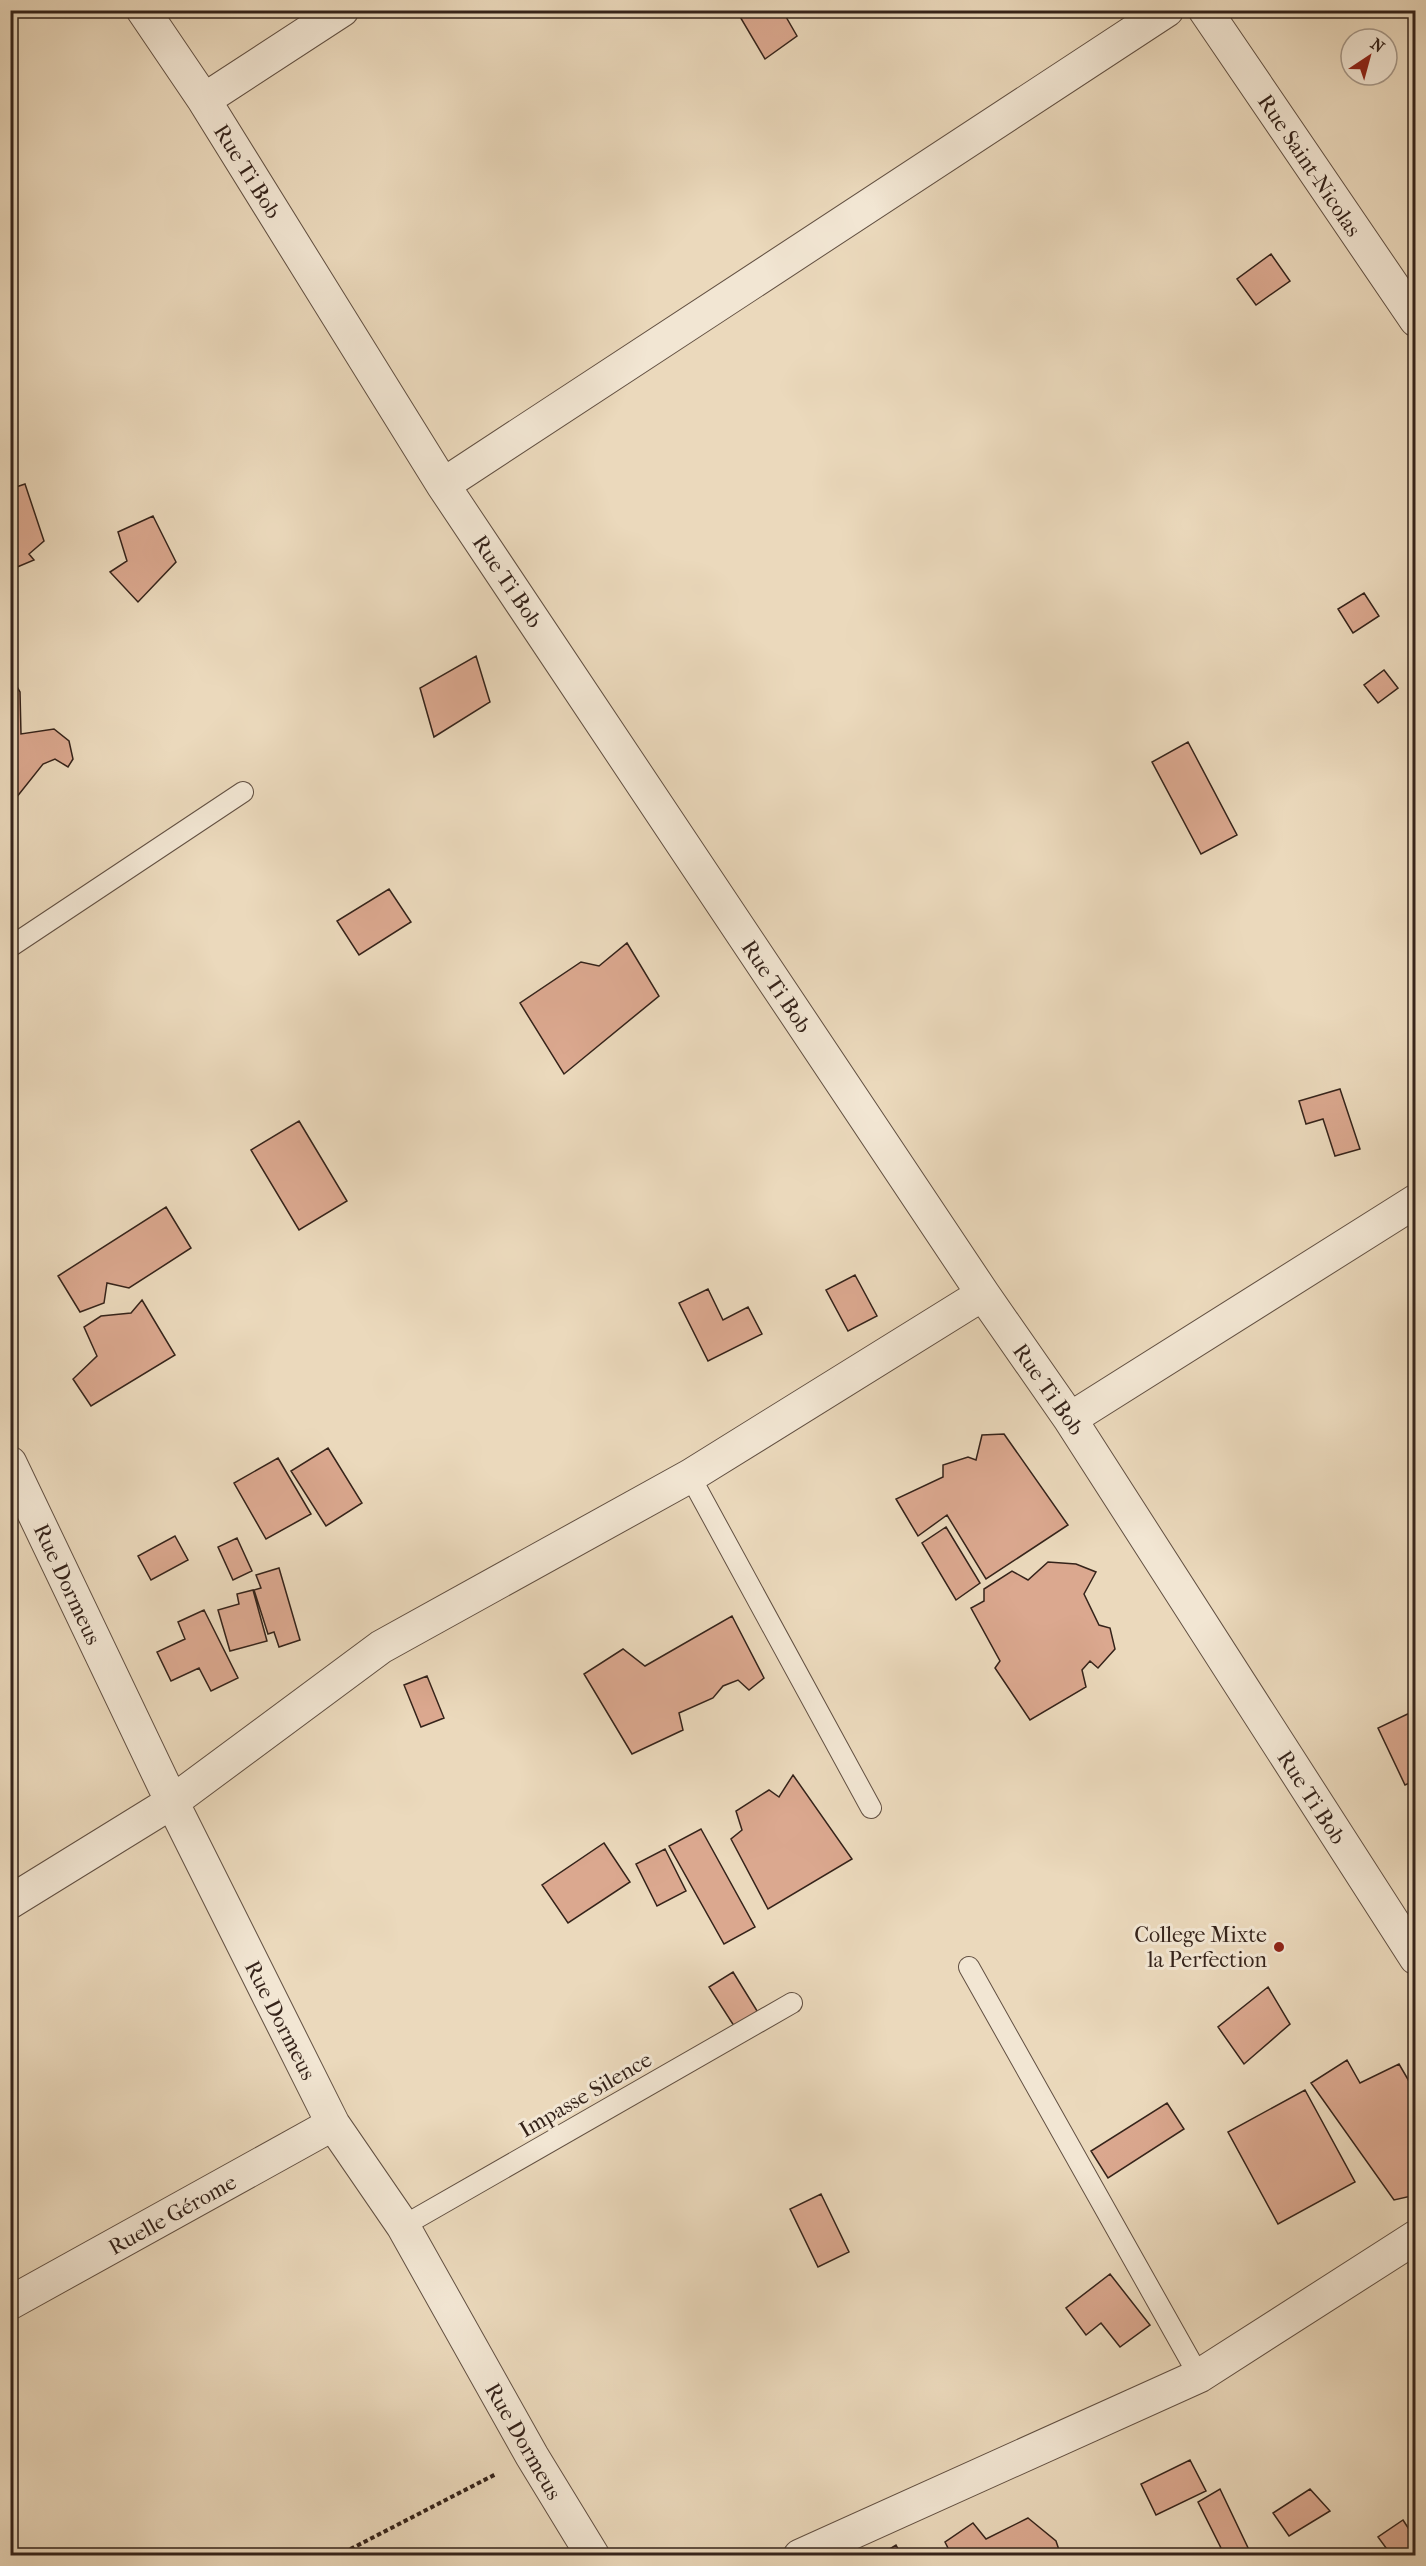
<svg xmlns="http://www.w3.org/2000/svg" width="1426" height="2566" viewBox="0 0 1426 2566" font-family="'IM FELL French Canon',serif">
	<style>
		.building { fill: #dba88f; stroke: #35231a; stroke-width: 1.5 }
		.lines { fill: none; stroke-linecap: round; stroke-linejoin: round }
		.lane-casing { stroke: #625042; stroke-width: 22 }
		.street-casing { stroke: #625042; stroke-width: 35 }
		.path { stroke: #35231a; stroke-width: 4; stroke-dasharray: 4.5 3; stroke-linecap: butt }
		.lane { stroke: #f2e6d3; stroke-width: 20 }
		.street { stroke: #f2e6d3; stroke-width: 33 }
		.poi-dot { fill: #8f2418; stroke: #f2e6d3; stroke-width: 2 }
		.labels { text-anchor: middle; stroke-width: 6; stroke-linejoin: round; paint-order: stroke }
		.street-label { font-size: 22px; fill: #35231a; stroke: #f2e6d3 }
		.poi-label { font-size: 22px; fill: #35231a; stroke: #f2e6d3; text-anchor: end }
	</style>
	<rect width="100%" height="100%" fill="#ebd9bc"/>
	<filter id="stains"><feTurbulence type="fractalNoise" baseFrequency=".00333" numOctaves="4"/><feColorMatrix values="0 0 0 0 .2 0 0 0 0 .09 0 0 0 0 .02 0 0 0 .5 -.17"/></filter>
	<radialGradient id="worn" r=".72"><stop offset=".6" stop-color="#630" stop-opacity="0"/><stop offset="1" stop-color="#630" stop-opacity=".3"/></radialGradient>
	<path class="building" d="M736,10H782L797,36L765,59Z
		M1271,254L1290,281L1256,305L1237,279Z
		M25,484L44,541L29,554L34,560L10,570V489Z
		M153,516L176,562L138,602L110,572L127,561L118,532Z
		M1364,593L1379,616L1353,633L1338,609Z
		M476,656L490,702L434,737L420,688Z
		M1384,670L1398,688L1378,703L1364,685Z
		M12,678L20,692L21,734L54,729L69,741L73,759L68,767L55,759L43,764L16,798H10Z
		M1188,742L1237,835L1201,854L1152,762Z
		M389,889L411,922L359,955L337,921Z
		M627,943L659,996L564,1074L520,1003L581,962L599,966Z
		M1340,1089L1360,1149L1335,1156L1323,1119L1306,1124L1299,1101Z
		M299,1121L347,1201L299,1230L251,1150Z
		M166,1207L191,1248L129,1288L107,1283L104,1303L80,1312L58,1276Z
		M855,1275L877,1316L848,1331L826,1290Z
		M708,1289L723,1320L748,1307L762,1334L708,1361L679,1303Z
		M142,1300L175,1355L91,1406L73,1379L97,1356L84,1327L101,1316L131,1313Z
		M1004,1434L1068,1525L986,1579L947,1515L918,1536L896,1499L943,1477V1465L968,1457L976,1460L982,1435Z
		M328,1448L362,1503L326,1526L291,1471Z
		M278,1458L311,1514L266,1539L234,1483Z
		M946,1527L980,1583L956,1600L922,1543Z
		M175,1536L188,1560L151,1580L138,1556Z
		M237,1538L252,1571L233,1580L218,1547Z
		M1048,1562L1076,1564L1096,1572L1084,1594L1099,1625L1110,1628L1115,1649L1098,1668L1090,1661L1082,1670L1086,1687L1030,1720L995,1668L1000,1661L971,1608L984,1601V1589L1012,1571L1028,1580Z
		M279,1568L300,1640L279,1647L274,1632L268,1634L254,1590L261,1588L256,1575Z
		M253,1590L267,1641L230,1651L218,1610L239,1604L237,1594Z
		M204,1610L238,1678L211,1691L199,1668L171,1681L157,1652L185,1639L178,1622Z
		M732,1616L764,1678L749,1690L738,1680L723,1686L713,1698L679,1713L683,1730L632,1754L584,1674L623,1649L645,1666Z
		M427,1676L444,1718L421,1727L404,1685Z
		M1416,1710V1780L1405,1785L1378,1728Z
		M793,1775L852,1859L768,1909L731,1839L742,1830L736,1811L769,1790L779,1797Z
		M701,1829L755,1927L724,1944L669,1846Z
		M604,1843L630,1882L568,1923L542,1885Z
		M665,1849L686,1891L657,1906L636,1864Z
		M733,1972L759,2014L736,2029L709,1987Z
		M1268,1987L1290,2024L1244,2064L1218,2027Z
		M1347,2060L1360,2083L1399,2064L1413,2088L1416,2087V2195L1394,2200L1311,2083Z
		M1305,2090L1355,2182L1278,2224L1228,2132Z
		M1167,2103L1184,2129L1108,2178L1091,2151Z
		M821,2194L849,2252L818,2267L790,2209Z
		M1110,2274L1150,2325L1120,2347L1101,2323L1086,2335L1066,2308Z
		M1190,2460L1206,2491L1156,2515L1141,2484Z
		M1220,2489L1251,2554L1225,2556L1198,2502Z
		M1310,2489L1330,2511L1289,2536L1273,2513Z
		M1028,2518L1056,2541L1061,2556H952L945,2542L973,2523L986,2539Z
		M1403,2520L1416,2540V2556H1392L1378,2537Z
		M896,2545L902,2556H878Z"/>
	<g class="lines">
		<g class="lane-casing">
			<path id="lane" d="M10,947L243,792
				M690,1476L871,1808
				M969,1967L1199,2376
				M403,2226L792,2003"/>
		</g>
		<g class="street-casing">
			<path id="street" d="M143,10L204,100L443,485L983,1294L1070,1419L1416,1958
				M1205,10L1416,320
				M204,100L342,10
				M443,485L1167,10
				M1070,1419L1416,1201
				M10,1463L172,1802L333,2124L403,2226L532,2456L593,2556
				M10,1902L172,1802L381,1647L690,1476L983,1294
				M10,2303L333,2124
				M800,2556L1199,2376L1416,2237"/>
		</g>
		<path class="path" d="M337,2556L496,2474"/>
		<use href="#lane" class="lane"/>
		<use href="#street" class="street"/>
	</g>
	<circle class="poi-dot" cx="1279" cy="1947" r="6"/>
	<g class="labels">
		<g class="street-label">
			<text transform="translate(1310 165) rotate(56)" y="8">Rue Saint-Nicolas</text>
			<text transform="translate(248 171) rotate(58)" y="8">Rue Ti Bob</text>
			<text transform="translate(508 581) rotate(56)" y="8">Rue Ti Bob</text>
			<text transform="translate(777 986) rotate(56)" y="8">Rue Ti Bob</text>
			<text transform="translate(1049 1389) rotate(55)" y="8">Rue Ti Bob</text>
			<text transform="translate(68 1584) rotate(65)" y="8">Rue Dormeus</text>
			<text transform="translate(1312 1797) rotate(57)" y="8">Rue Ti Bob</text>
			<text transform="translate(281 2020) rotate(63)" y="8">Rue Dormeus</text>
			<text transform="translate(585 2094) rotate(-30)" y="8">Impasse Silence</text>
			<text transform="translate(172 2214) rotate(-29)" y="8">Ruelle Gérome</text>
			<text transform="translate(524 2441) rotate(60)" y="8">Rue Dormeus</text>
		</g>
		<g class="poi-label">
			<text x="1267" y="1942">College Mixte<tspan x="1267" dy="25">la Perfection</tspan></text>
		</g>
	</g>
	<rect width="1426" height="2566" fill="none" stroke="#ebd9bc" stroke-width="36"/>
	<rect x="12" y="12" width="1402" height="2542" fill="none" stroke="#35231a" stroke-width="3"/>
	<rect x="18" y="18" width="1390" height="2530" fill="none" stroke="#35231a" stroke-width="1.5"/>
	<g transform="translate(1369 57) rotate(36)"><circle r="28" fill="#f2e6d3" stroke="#a69889" stroke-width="1.5"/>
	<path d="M0-4.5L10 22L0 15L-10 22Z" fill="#8f2418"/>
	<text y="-9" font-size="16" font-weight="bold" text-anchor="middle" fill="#35231a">N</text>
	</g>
	<rect width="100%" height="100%" filter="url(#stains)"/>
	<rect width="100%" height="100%" fill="url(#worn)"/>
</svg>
